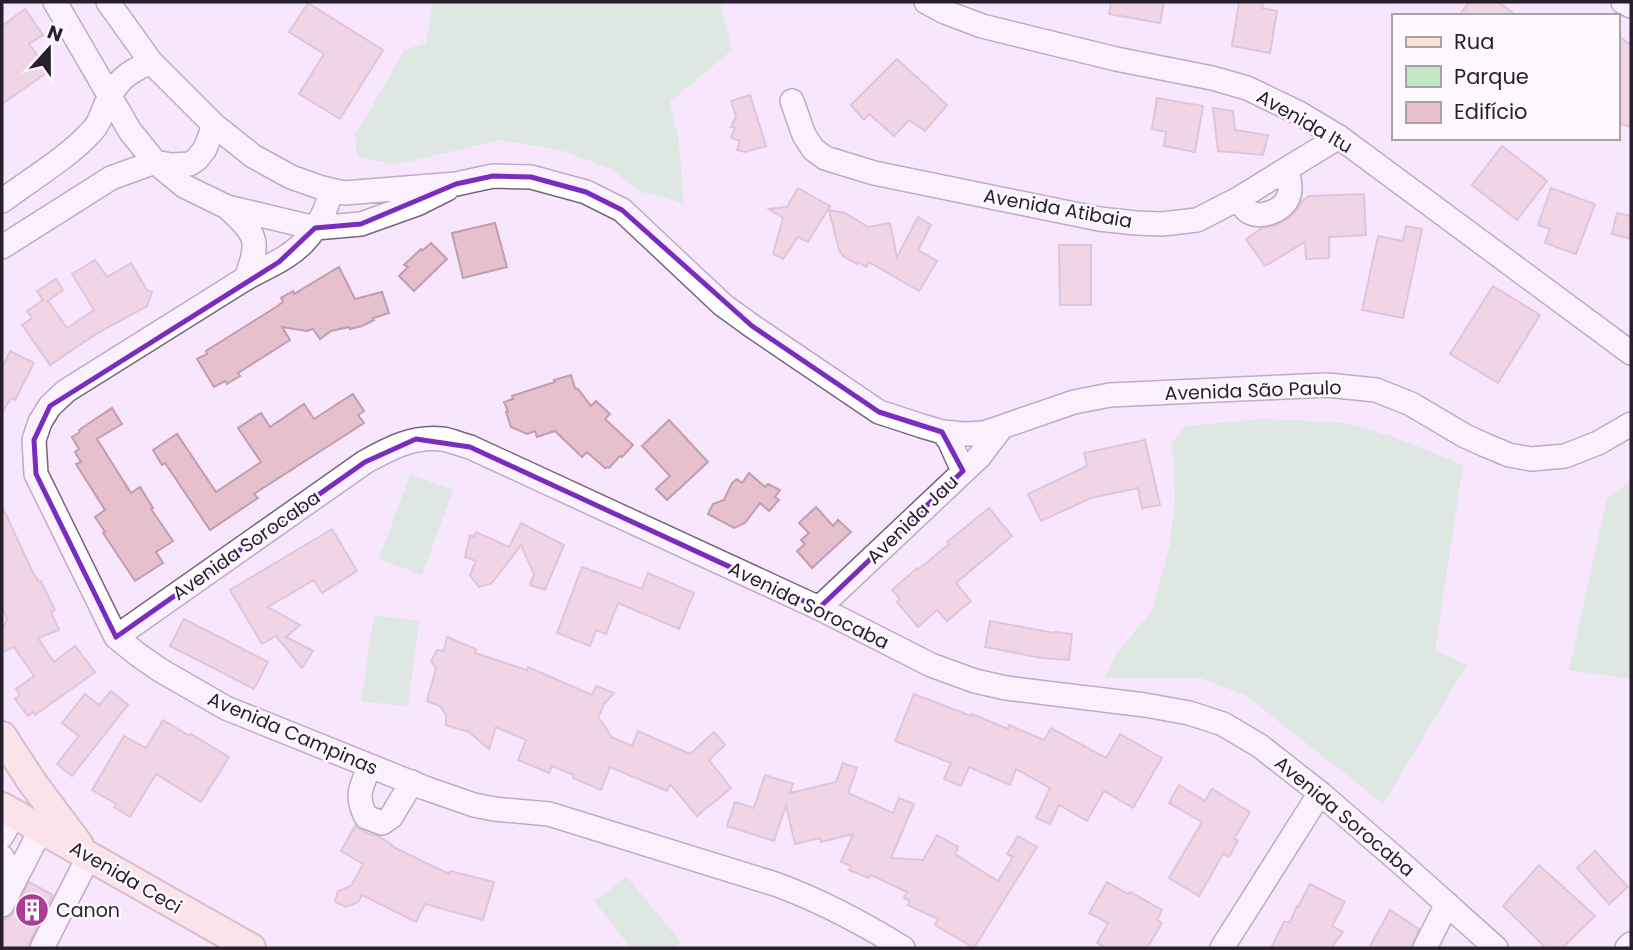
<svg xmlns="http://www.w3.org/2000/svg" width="1633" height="950" viewBox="0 0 1633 950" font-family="Poppins,sans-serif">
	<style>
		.green { fill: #c2e8c2 }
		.building { fill: #e6c0cd; stroke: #c29daa; stroke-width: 2 }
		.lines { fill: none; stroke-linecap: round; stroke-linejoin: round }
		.minor-casing { stroke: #78647e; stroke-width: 26 }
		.major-casing { stroke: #b28e84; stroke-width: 32 }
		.minor { stroke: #fff; stroke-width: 23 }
		.major { stroke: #fedfd3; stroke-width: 28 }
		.marked { fill: none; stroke: #7b2cbf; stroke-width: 5; stroke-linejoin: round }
		.labels { text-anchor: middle; stroke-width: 5; stroke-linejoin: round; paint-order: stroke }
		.street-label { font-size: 19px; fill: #271f2a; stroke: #fdf9ff }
		.poi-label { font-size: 19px; fill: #271f2a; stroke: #fdf9ff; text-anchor: start }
	</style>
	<rect width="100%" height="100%" fill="#f8e6fe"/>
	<path class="green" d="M433,2H720L732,50L670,102L679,142L684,203L642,192L609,168L563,151L499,140L395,165L357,156L355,134L369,112L404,50L426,43Z
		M1262,419L1339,422L1391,436L1463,465L1435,650L1467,665L1383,804L1245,695L1200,678H1105L1115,655L1152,611L1170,544L1175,498L1172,443L1186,426Z
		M410,474L453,490L422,575L379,559Z
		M1631,481V679L1569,670L1607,498Z
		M374,615L419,621L408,707L361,701Z
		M627,877L681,942L674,948H631L594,901Z"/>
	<path class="building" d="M1111,2H1164L1160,23L1109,14Z
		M1239,2H1263L1262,8L1277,11L1270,53L1232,46Z
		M1469,2H1498L1517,16H1459Z
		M308,3L383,50L340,119L299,94L324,54L289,32Z
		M25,9L43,35L29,44L49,71L2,104V26Z
		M1617,35L1631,45V127L1617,123Z
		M897,59L947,105L925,131L909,120L894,136L869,114L864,120L851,105Z
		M750,95L766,146L745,152L737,150L740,141L731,138L735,128L731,127L736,116L731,101Z
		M1157,98L1203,106L1195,152L1164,146L1166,132L1152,129Z
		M1213,108L1233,111L1235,130L1268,135L1263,155L1218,151Z
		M1502,146L1547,181L1517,220L1472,185Z
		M798,188L830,206L808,242L798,237L783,259L773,254L783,218L769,209L787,207Z
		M1551,188L1595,204L1576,254L1545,243L1550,229L1538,225Z
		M1364,194L1366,235L1329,237V258L1306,259L1305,242L1265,266L1246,239L1262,228L1276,225L1289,218L1297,210L1302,201L1309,196Z
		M829,210L845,213L868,227L890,223L897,257L918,217L931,225L918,250L937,261L919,291L869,262L866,267L858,262L857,264L843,256L839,250Z
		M1617,213L1631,216V239L1612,234Z
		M495,223L507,267L463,278L452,233Z
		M1406,226L1422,229L1403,318L1362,310L1378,236L1403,241Z
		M431,243L447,259L414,291L399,276L408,267L404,265L421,249L422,251Z
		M1059,245H1091V305H1060Z
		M95,260L107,277L131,263L147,290L152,292L147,306L96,334L50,365L22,325L32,318L27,311L43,300L37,291L56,279L63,290L48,301L67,328L94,310L72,274Z
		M339,267L355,299L382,292L389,313L373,318L374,320L362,326L350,329L349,327L331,331L320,339L313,329L307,331L282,327L290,340L238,373L240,376L227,384L225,381L214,387L197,359L207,354L206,351L276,307L283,302L281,298L293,291L294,294Z
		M1493,286L1540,315L1498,383L1450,354Z
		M10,351L34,363L15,400L11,398L2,413V368Z
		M571,375L575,388L578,389L591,406L596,401L610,414L605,419L633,445L622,457L620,456L609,468L607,467L605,468L587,452L582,457L555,431L537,437L535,431L527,434L511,427L506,412L508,411L504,402L513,399L512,396L555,382L554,380Z
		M353,394L364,411L358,415L364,423L254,494L258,498L210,530L165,463L162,465L153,450L177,434L216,492L261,462L238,428L261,413L270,427L304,404L314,419Z
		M112,408L122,424L97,439L131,493L140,487L153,508L151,509L173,541L156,552L163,563L135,581L103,533L105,532L95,517L105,510L76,464L81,462L75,452L79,449L72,437L80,432L79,430Z
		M669,420L708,462L667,500L656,489L670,476L642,446Z
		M1145,440L1160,505L1142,508L1138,488L1091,498L1041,521L1028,494L1087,466L1084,453Z
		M749,473L765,487L768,484L780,490L775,497L779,500L769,511L760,503L745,523L734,528L708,514L713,504L724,500L732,483L737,479L742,483Z
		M2,506L34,575L37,578L39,582L41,581L55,610L51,612L59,630L38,638L54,662L75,646L95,672L35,715L33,712L28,716L15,699L20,695L16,689L34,676L14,647L2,652V630L7,619L2,607Z
		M816,507L833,526L838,520L851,532L812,568L797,551L805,544L801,540L809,533L799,523Z
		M989,508L1012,536L956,583L971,601L947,621L937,610L918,627L897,602L900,599L892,590L917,568L918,570L949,544L947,542Z
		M521,523L564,545L545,590L530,585L534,574L521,545L492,583L479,587L470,575L476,561L465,557L470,535L474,537L476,532L509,547Z
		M332,529L357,571L322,593L314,580L268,607L300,625L286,637L313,651L302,668L276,636L262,644L230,590Z
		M582,567L642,589L648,573L694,593L679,629L618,603L606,634L596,630L590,646L557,633Z
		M184,619L268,662L254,689L170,646Z
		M990,621L1054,633L1055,632L1072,634L1069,660L1042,658L985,647Z
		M447,637L476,649L475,653L527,670L528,667L592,695L596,686L614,693L604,704L598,718L605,726L611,737L632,746L638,731L690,754L714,732L725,745L709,760L731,788L697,816L670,784L667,791L610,767L601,790L573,778L574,775L552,766L549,773L518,760L526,740L496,727L489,749L469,732L446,725V715L440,706L427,701L436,668L431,661L437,650L444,651Z
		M111,691L128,705L72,776L57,764L79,736L62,723L85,694L99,705Z
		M914,694L971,716L972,714L1008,729L1009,725L1044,740L1051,728L1106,758L1120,734L1162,758L1133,808L1104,791L1087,821L1059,805L1050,824L1036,818L1050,788L1016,769L1010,785L969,767L961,786L944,779L951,763L895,741Z
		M163,720L190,736L191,734L229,757L201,802L156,774L130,817L114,807L116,804L92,790L124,736L146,748Z
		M843,763L857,768L848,793L893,813L899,798L914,804L891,858L923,860L937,835L958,847L955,854L998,881L1013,857L1007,854L1018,836L1037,847L974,948L935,925L938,919L908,905L910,901L904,898L907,892L871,875L869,878L849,870L851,866L841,862L853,834L821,842L820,838L795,844L786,805L774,841L727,826L735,802L754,808L765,775L793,784L790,793L836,782Z
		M1179,785L1205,801L1212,789L1250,812L1234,839L1238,841L1229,857L1223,854L1199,896L1169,878L1202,822L1169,803Z
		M355,826L369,834L379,836L392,845L391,846L449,874L450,871L494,882L483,920L425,904L416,922L362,895L358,902L346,907L335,902L338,891L351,886L363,864L341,851Z
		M1595,851L1628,887L1609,904L1577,868Z
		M1539,865L1595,916L1562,948H1546L1503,906Z
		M29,882L53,895L30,942L28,948H2V921L10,916L14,912Z
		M1107,882L1128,894L1130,892L1162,910L1157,920L1162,923L1147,948H1107L1097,943L1108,923L1089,913Z
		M1310,884L1345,902L1332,926L1343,932L1331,948H1271L1284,922H1290L1297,906L1298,907Z
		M1390,910L1419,929L1411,948H1369Z"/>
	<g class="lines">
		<g class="minor-casing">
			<path id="minor" d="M55,2L130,131L155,162L184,186L227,207L315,228L361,224L417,204L447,189
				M108,2L151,62L214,125L253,156L291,177L322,188L344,193L456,184L493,176L531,177L586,192L622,210L723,305L752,326L879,412L922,426L942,432L964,434L984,433L1074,402L1110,395L1327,385L1376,390L1411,404L1465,436L1485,445L1509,455L1531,459L1565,456L1598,443L1631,424
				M926,2L945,12L982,26L1116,59L1212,78L1247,88L1299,113L1339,137L1631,353
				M1623,2L1631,6
				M792,101L804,135L813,149L825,158L874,173L1099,219L1136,223L1162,224L1197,220L1238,199L1339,137
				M331,190C327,210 318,227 304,242C286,261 262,268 240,282C182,318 124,355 66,391L50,406L40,422L34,440L36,474L116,637L137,654L160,670L226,708L425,788L474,805L494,809L549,814L775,884C822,901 861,922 903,948
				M1238,199C1241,203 1244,209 1249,212C1261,219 1282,211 1288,198C1292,189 1289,179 1287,170
				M2,201C31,179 69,157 93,130C99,124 102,114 105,106C117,80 126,73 151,62
				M227,207C256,235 261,239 246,278
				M2,247L111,178L155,162L171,165L190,164L197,159L205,149L214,125
				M942,432L949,440L963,471
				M819,608L979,457L1002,427
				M116,637L365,462C390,448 413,436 442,439C451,440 461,445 470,447L819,608L931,665L975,681L1006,688L1145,705L1189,713L1223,724L1260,746L1320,793L1401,863L1496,948
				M370,766C361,787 355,795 366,817L382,823L391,817L412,782
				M2,836L14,814
				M2,857L7,867L2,879
				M2,905L41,829
				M42,948L89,856
				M1222,948L1320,793
				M1425,948L1447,904
				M1627,948L1631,944"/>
		</g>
		<g class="major-casing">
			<path id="major" d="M2,736L32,782L79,845
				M2,807L251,948"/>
		</g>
		<use href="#minor" class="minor"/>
		<use href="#major" class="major"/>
	</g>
	<path d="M0 0H1633V950H0ZM493,176L531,177L586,192L622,210L752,326L879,412L942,432L963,471L819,608L470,447L416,439L365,462L116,637L36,474L34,440L50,406L279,262L315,228L361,224L456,184Z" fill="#f8e6fe" fill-opacity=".55" fill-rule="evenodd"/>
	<path class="marked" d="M493,176L531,177L586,192L622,210L752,326L879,412L942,432L963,471L819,608L470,447L416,439L365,462L116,637L36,474L34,440L50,406L279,262L315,228L361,224L456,184Z"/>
	<defs>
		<g id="building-disc" transform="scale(1.75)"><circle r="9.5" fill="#ae3c97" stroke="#fdf9ff"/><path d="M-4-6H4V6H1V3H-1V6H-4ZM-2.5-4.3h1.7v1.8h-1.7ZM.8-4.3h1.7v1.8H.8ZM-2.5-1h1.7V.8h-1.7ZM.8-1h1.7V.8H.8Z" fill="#fff"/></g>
	</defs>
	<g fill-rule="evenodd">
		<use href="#building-disc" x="32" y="910"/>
	</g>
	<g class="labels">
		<g class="street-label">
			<text transform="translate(1305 121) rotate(30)" y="7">Avenida Itu</text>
			<text transform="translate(1058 208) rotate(10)" y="7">Avenida Atibaia</text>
			<text transform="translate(1253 390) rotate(-2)" y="7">Avenida São Paulo</text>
			<text transform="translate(912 519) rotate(-44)" y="7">Avenida Jau</text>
			<text transform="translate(246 545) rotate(-35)" y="7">Avenida Sorocaba</text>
			<text transform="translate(809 605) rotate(26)" y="7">Avenida Sorocaba</text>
			<text transform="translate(293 733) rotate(23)" y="7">Avenida Campinas</text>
			<text transform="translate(1345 816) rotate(40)" y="7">Avenida Sorocaba</text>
			<text transform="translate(126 877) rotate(30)" y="7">Avenida Ceci</text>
		</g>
		<g class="poi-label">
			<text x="56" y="917">Canon</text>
		</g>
	</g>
	<rect width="1633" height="950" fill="none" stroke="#271f2a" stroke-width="7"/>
	<rect x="1392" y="14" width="228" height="126" fill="#fdf9ff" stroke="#a7a2aa" stroke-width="2"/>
	<rect x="1406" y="37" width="35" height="10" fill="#fedfd3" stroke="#a7a2aa" stroke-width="2"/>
	<text x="1454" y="49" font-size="21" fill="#271f2a">Rua</text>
	<rect x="1406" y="66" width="35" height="21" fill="#c2e8c2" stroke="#a7a2aa" stroke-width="2"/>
	<text x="1454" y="84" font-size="21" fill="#271f2a">Parque</text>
	<rect x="1406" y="102" width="35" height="21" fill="#e6c0cd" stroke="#a7a2aa" stroke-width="2"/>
	<text x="1454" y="119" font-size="21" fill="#271f2a">Edifício</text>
	<g transform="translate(49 49) rotate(21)" stroke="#fdf9ff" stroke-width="5" paint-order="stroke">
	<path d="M0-5L12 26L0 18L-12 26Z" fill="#271f2a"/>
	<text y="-10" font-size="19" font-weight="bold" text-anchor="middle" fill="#271f2a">N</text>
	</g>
</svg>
